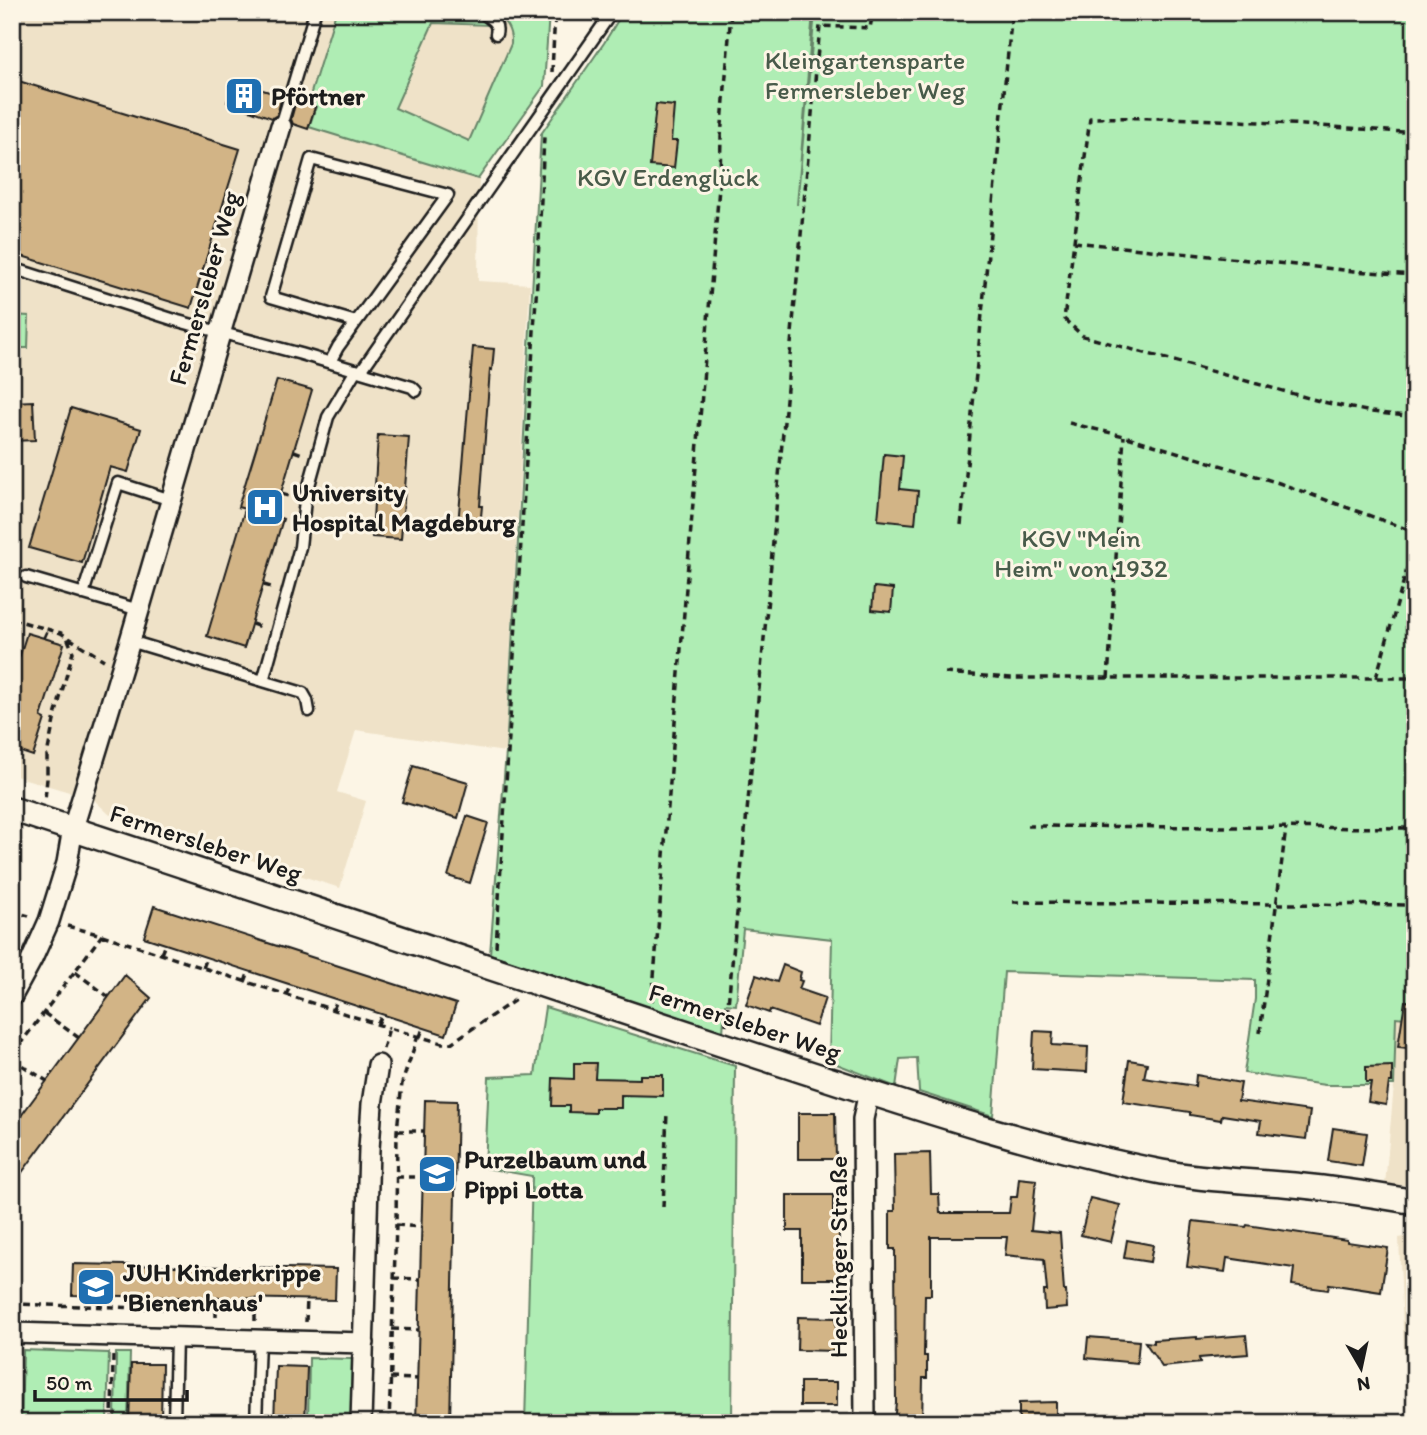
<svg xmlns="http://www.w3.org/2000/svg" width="1427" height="1435" viewBox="0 0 1427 1435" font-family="Itim,sans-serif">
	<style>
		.built { fill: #efe2c8 }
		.green { fill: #afedb4; stroke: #668468; stroke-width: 2 }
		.building { fill: #d2b486; stroke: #1c1c1c; stroke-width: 2 }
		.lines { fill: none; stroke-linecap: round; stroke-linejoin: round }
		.service-casing { stroke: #1c1c1c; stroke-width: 15 }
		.minor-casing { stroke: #1c1c1c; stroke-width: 24 }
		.tertiary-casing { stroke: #1c1c1c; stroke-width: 28 }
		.path { stroke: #1c1c1c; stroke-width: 3.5; stroke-dasharray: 7 5; stroke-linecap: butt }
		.service { stroke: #fcf5e5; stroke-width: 10 }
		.minor { stroke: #fcf5e5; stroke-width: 19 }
		.tertiary { stroke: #fcf5e5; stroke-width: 23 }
		.labels { text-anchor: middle; stroke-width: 6; stroke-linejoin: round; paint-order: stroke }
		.park-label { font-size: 26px; fill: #485b4a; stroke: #fcf5e5 }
		.poi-label { font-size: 26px; font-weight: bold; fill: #1c1c1c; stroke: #fcf5e5; text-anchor: start }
		.street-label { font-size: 26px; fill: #1c1c1c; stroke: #fcf5e5 }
	</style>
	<rect width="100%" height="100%" fill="#fcf5e5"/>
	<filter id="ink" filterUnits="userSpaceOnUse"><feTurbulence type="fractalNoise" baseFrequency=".0143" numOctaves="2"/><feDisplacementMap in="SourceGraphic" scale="14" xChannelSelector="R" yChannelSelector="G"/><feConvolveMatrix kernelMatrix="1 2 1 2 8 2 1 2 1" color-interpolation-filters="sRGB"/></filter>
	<g filter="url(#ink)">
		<path class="built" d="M12,12H549L544,87L479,179L478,281L530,284L505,752L356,730L337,792L366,801L340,888L110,815L93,799L12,775Z
			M1396,1017L1415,1019V1185H1385L1394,1085Z
			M1415,1235V1352H1404L1399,1238Z"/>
		<path class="green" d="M336,12H473L489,25L433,23L395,108L469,141L511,44C512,29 505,21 494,12H549L544,86L478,179L309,127L316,107L313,106L315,97L310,96Z
			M623,12H813L797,205L815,12H1415V1019L1396,1017L1394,1085H1325L1244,1073L1255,999V980L1004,972L993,1116L919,1092L917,1058L900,1059L896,1087L829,1061L832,939L743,929L736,1005L725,1004L723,1033L490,954L506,752L541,134L604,43Z
			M12,315L29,316L28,348H12Z
			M545,1007L735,1066L732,1423H525L532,1176L485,1168L489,1077L535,1075Z
			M23,1350L109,1353L107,1423H21Z
			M116,1353H130L128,1423H115Z
			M309,1358L352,1359L351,1423H308Z"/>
		<path class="building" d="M12,79L240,149L191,308L12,253Z
			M234,81L282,96L277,115L272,118L227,102Z
			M296,101L315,107L308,129L293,124L291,119Z
			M656,104L674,106L671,141H677L674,168L650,166Z
			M473,347L494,349L492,370L490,369L480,506H482L480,527L458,525Z
			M277,380L312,390L274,516L283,519L244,648L207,636L245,509L238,507Z
			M33,401L35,440L12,441V402Z
			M71,408L141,429L128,472L110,467L82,563L29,548Z
			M378,435L409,437L401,539L372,537Z
			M884,454L903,456L900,489L918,491L915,524L878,520Z
			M874,587L893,589L891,612L872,610Z
			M27,633L64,644L41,717L45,719L33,756L12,749V680Z
			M413,766L468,782L458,818L402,802Z
			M467,816L488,823L470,883L448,876Z
			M154,906L456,1004L446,1035L144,937Z
			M783,965L801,972L799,980L802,981L799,989L825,998L816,1026L770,1010L769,1013L746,1005L756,975L777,982Z
			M125,975L151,998L12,1186V1128Z
			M1405,1001L1415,1002V1049L1398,1047Z
			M1034,1031L1053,1032L1052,1045L1088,1047L1087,1072L1032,1069Z
			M1129,1060L1147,1063L1144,1078L1195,1086L1196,1075L1241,1083L1238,1101L1310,1111L1306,1139L1259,1133L1261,1121L1222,1115L1221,1120L1190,1115V1112L1123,1102Z
			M574,1063H596L595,1078L640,1079V1075H663V1096L621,1095V1108H595V1113L569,1112V1106H552L553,1078L574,1079Z
			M1392,1066V1082H1389L1386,1105L1368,1102L1371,1082H1366V1067Z
			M425,1100L457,1101L450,1423H416Z
			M798,1113H835L836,1159H798Z
			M1333,1128L1367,1133L1362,1166L1328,1161Z
			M930,1153L931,1194H939L940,1213H1009L1011,1197H1017L1019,1178L1036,1180L1031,1230L1060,1233L1064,1291H1066L1067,1308L1045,1310L1044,1291H1047L1044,1259L1005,1255L1007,1237H931V1295H925L924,1356H927V1378H923L922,1423H894L896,1402L895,1249H890V1211H895L894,1154Z
			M787,1195H833V1231H839L838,1279H802V1231H787Z
			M1090,1198L1120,1205L1111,1242L1081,1235Z
			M1193,1221L1246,1227L1247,1225L1347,1240V1242L1388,1248L1381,1292L1329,1284L1328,1290L1292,1285L1294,1268L1227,1258L1225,1272L1187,1267Z
			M1127,1240L1153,1245L1150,1262L1124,1258Z
			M73,1264L336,1269L335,1300L72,1295Z
			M798,1317L836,1318V1351L797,1350Z
			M1246,1335L1248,1354L1199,1358L1200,1363L1162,1367L1145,1342L1154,1343V1340L1197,1337V1339Z
			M1088,1337L1139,1341L1137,1363L1086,1358Z
			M131,1364H162L161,1423H129Z
			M276,1366L307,1367L305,1423H274Z
			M800,1382H837V1406H800Z
			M1056,1402V1423H1019V1403Z"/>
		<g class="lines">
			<g class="service-casing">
				<path id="service" d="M482,12C490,19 499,22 496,34
					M281,126L315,12
					M12,268L178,321L301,354L412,387L416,391
					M330,362L338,347L448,195L311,159L271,297L356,322
					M361,371L612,12
					M26,577L139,610
					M83,594L118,483L171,500
					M130,641L263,681L300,547L305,500L328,417L356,370
					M263,681L303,693L307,700L309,711
					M174,1423L176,1337
					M256,1423L259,1340"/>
			</g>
			<g class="minor-casing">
				<path id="minor" d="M12,996L32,959L49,921L67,863L73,828L130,641L281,126
					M12,1333L364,1343
					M361,1423L369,1149L372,1104L378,1065
					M865,1423L863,1119L869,1092"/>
			</g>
			<g class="tertiary-casing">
				<path id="tertiary" d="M12,809L760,1057C893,1100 1025,1146 1162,1172C1206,1180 1250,1181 1294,1185C1335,1189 1375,1195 1415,1202"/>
			</g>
			<path class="path" d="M552,72L555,12
				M1415,133C1307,125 1199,116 1090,118L1064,319L1083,336L1323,402L1371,412L1415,417
				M1074,242L1354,271L1415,275
				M1069,423L1124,436L1279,483L1415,532
				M294,451L305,455
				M281,494L292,497
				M961,525L1012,12
				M264,585L275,588
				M12,619L61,633L67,637L73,652L55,716L47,755V779L45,799
				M252,624L263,628
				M44,638L48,629
				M69,638L104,660
				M945,673L1011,678H1415
				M1376,678L1415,541
				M1108,679L1124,436
				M1027,826L1415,828
				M1013,902L1415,905
				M12,911L29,916
				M67,926L102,935L389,1028
				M496,947L537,282L544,137
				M161,954L165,944
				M203,968L207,957
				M75,972L109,997
				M245,982L249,971
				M286,995L291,984
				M652,1001L720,175L721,137L731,12
				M333,1010L337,1000
				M44,1013L79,1038
				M378,1024L382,1014
				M726,1025L767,608L820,26L870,28L873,12
				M1260,1033L1286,828
				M420,1037L423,1028
				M383,1049L389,1028L442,1043H451L518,998
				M12,1055L102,935
				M12,1059L47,1081
				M12,1115L18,1120
				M397,1131H424
				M396,1177H423
				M663,1207L667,1112
				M396,1225L422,1227
				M393,1278L420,1279
				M12,1304L216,1310V1319
				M99,1308L100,1295
				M152,1309V1296
				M203,1310L204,1297
				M255,1321V1298
				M306,1322L307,1299
				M392,1329L419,1330
				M390,1378L418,1379
				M389,1422L405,1423
				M112,1423L113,1355
				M389,1423L396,1225L397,1131L402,1083L418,1036"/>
			<use href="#service" class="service"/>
			<use href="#minor" class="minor"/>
			<use href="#tertiary" class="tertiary"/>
		</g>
	</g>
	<defs>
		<g id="building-square" transform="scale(2.0125)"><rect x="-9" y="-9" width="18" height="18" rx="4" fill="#1f6fb2" stroke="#fcf5e5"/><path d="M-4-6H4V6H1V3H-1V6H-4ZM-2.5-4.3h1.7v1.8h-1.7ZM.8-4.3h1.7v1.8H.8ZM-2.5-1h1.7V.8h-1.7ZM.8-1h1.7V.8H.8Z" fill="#fff"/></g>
		<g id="hospital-square" transform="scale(2.0125)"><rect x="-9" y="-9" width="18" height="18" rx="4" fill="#1f6fb2" stroke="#fcf5e5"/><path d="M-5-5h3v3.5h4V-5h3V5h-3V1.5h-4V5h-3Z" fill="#fff"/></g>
		<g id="school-square" transform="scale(2.0125)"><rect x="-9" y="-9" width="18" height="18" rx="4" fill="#1f6fb2" stroke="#fcf5e5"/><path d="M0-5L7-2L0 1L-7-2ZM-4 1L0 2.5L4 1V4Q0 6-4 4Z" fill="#fff"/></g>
	</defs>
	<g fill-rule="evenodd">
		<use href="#building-square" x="244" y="96"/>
		<use href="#hospital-square" x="265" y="507"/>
		<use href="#school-square" x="437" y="1174"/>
		<use href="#school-square" x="96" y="1287"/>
	</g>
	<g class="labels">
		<g class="park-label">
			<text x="865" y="69">Kleingartensparte<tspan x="865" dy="30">Fermersleber Weg</tspan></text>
			<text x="668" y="186">KGV Erdenglück</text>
			<text x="1081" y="547">KGV "Mein<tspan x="1081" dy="30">Heim" von 1932</tspan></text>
		</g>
		<g class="poi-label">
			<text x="271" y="105">Pförtner</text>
			<text x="292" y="501">University<tspan x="292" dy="30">Hospital Magdeburg</tspan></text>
			<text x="464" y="1168">Purzelbaum und<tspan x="464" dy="30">Pippi Lotta</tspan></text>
			<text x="123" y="1281">JUH Kinderkrippe<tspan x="123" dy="30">'Bienenhaus'</tspan></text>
		</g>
		<g class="street-label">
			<text transform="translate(204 288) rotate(-74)" y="9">Fermersleber Weg</text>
			<text transform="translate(206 843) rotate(18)" y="9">Fermersleber Weg</text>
			<text transform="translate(745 1022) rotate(18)" y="9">Fermersleber Weg</text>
			<text transform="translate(838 1257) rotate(-90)" y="9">Hecklinger Straße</text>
		</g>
	</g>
	<rect width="1427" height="1435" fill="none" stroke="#fcf5e5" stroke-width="42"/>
	<rect x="21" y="21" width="1385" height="1393" fill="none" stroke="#1c1c1c" stroke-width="2.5" filter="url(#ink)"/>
	<g transform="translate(1361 1368) rotate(171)" stroke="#fcf5e5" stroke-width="5" paint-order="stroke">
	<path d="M0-5L12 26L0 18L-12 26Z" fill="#1c1c1c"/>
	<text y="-10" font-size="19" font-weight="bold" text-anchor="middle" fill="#1c1c1c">N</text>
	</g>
	<path d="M35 1390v10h152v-10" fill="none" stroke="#1c1c1c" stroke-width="3.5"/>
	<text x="46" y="1390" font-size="21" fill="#1c1c1c" stroke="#fcf5e5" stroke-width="5" paint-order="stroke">50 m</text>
</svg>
